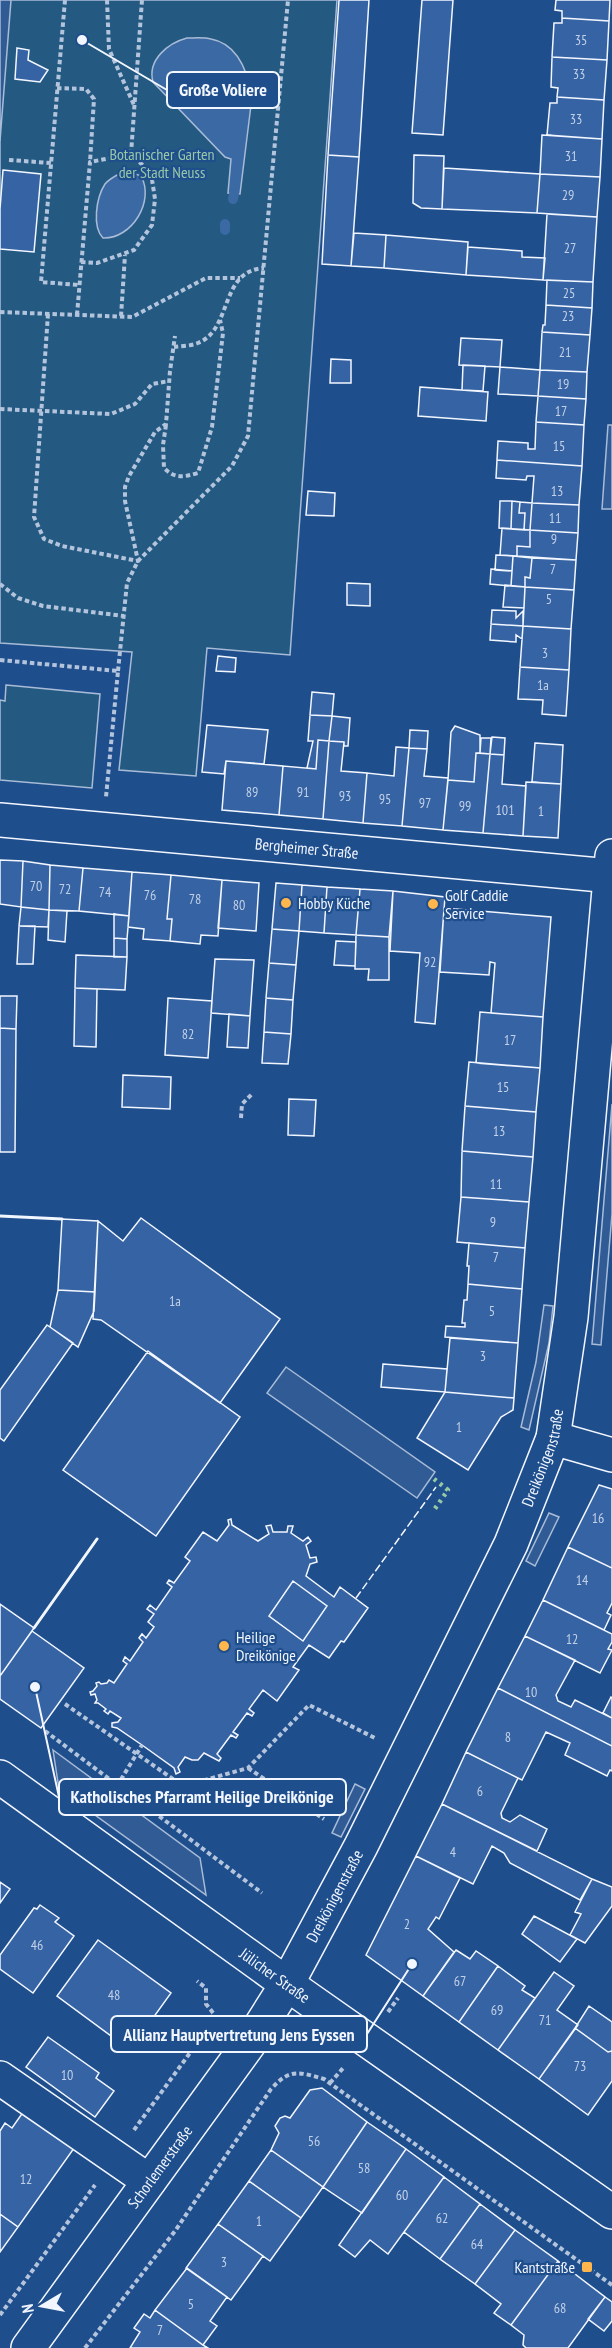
<svg xmlns="http://www.w3.org/2000/svg" width="612" height="2348" viewBox="0 0 612 2348" font-family="'PT Sans Narrow',sans-serif">
	<style>
		.green { fill: #245a82; stroke: #a8bbd7; stroke-width: 1.5 }
		.parking { fill: #305b95; stroke: #a8bbd7; stroke-width: 1.5 }
		.water { fill: #3b69a3; stroke: #a8bbd7; stroke-width: 1.5 }
		.lines { fill: none; stroke-linecap: round; stroke-linejoin: round }
		.stream { stroke: #3b69a3; stroke-width: 10 }
		.building { fill: #3563a3; stroke: #f2f6ff; stroke-width: 1.5 }
		.minor-casing { stroke: #f2f6ff; stroke-width: 36 }
		.major-casing { stroke: #f2f6ff; stroke-width: 36 }
		.path { stroke: #b3c4dc; stroke-width: 4; stroke-dasharray: 4.5 3; stroke-linecap: butt }
		.minor { stroke: #1f4e8c; stroke-width: 33 }
		.major { stroke: #1f4e8c; stroke-width: 33 }
		.hedge { stroke: #97c8a6; stroke-width: 4.5; stroke-dasharray: 3 4.5; stroke-linecap: butt }
		.fence { stroke: #f2f6ff; stroke-width: 1.5; stroke-dasharray: 8 3; stroke-linecap: butt }
		.wall { stroke: #f2f6ff; stroke-width: 3 }
		.poi-dot { fill: #ffb74d; stroke: #1f4e8c; stroke-width: 2 }
		.labels { text-anchor: middle; stroke-width: 4.5; stroke-linejoin: round; paint-order: stroke }
		.number-label { font-size: 14px; fill: #c3d1e8 }
		.park-label { font-size: 16px; fill: #97c8a6; stroke: #1f4e8c }
		.street-label { font-size: 16px; fill: #f2f6ff; stroke: #1f4e8c }
		.poi-label { font-size: 16px; fill: #f2f6ff; stroke: #1f4e8c; text-anchor: start }
		.leader { fill: none; stroke: #f2f6ff; stroke-width: 2 }
		.callout-dot { fill: #f2f6ff; stroke: #1f4e8c; stroke-width: 2 }
		.callout { fill: #1f4e8c; stroke: #f2f6ff; stroke-width: 2 }
		.callout-label { font-size: 18px; text-anchor: middle; font-weight: bold; fill: #f2f6ff }
	</style>
	<rect width="100%" height="100%" fill="#1f4e8c"/>
	<path class="green" d="M0,0H337L290,655L207,648L196,776L119,770L132,652L0,643Z
		M6,685L100,694L92,788L0,780V700L5,701Z"/>
	<path class="parking" d="M0,0H11L0,141Z
		M608,425H612V509H602Z
		M612,1104V1214L601,1345L592,1344Z
		M544,1305L553,1306L549,1343L529,1430L521,1427L536,1362Z
		M286,1367L435,1472L417,1498L267,1393Z
		M549,1513L559,1517L535,1566L526,1561Z
		M53,1750L200,1858L206,1895L59,1789Z
		M355,1784L365,1789L341,1837L332,1833Z"/>
	<path class="water" d="M187,38C195,38 204,37 211,39C239,44 248,73 252,97L240,194L228,193L231,159L225,157L153,82C147,60 168,43 187,38Z
		M121,173H133L141,176C155,201 132,239 103,238C92,227 96,198 105,184C109,179 115,176 121,173Z"/>
	<g class="lines">
		<path class="stream" d="M233,199L234,194
			M225,230V224"/>
	</g>
	<path class="building" d="M339,0H369L359,157L328,155Z
		M422,0H453L443,135L412,133Z
		M556,0H610L609,21L562,18V11L555,10Z
		M562,18L609,21L607,60L552,57L554,23H562Z
		M17,48L29,50L28,60L48,70L40,82L15,79Z
		M552,57L607,60L604,100L557,97L558,88L551,87Z
		M557,97L604,100L602,139L547,135L550,103H557Z
		M542,135L602,139L600,177L540,174Z
		M328,155L359,157L351,266L322,264Z
		M414,155L444,156L442,209L421,208L413,203Z
		M444,168L540,174L537,213L442,209Z
		M3,170L41,174L34,252L0,249V209Z
		M540,174L600,177L597,217L537,213Z
		M547,214L597,217L593,282L543,280Z
		M354,233L386,235L384,268L351,266Z
		M386,235L468,242L466,275L384,268Z
		M468,247L522,251V257L545,258L543,280L466,275Z
		M547,280L593,282L592,308L546,305Z
		M546,305L592,308L590,335L542,332L543,325H545Z
		M542,332L590,335L587,372L540,370Z
		M461,338L502,340L500,367L459,365Z
		M331,359L351,360V383H330Z
		M463,365L485,366L483,391L462,390Z
		M500,367L540,370L538,396L498,394Z
		M540,370L587,372L586,399L538,396Z
		M420,387L488,392L486,421L418,416Z
		M538,396L586,399L584,425L536,422Z
		M536,422L584,425L582,466L497,460L498,441L528,443V449H535Z
		M497,460L582,466L579,505L532,503L534,476H527L526,480L496,478Z
		M308,491L335,493L334,516L306,515Z
		M500,501H512L511,529L499,528Z
		M512,501L520,502L519,513H525L524,530L511,529Z
		M520,502L532,503L530,530H524L525,513H519Z
		M532,503L579,505L578,533L530,530Z
		M502,528L530,530V547L517,546V556L500,555Z
		M530,530L578,533L576,560L517,556V546L530,547Z
		M496,555L513,556L512,571L495,570Z
		M513,556L532,558L530,578L525,577V587L511,586Z
		M532,558L576,560L574,590L525,587V577L530,578Z
		M491,569L512,571L511,586L490,584Z
		M347,583L370,584V606L347,605Z
		M505,585L525,587L524,608L503,607Z
		M525,587L574,590L571,629L523,626Z
		M492,610L516,611V618L523,611V626L491,624Z
		M491,624L523,626L522,639L516,635V642L490,640Z
		M523,626L571,629L569,670L520,667Z
		M218,656L236,658L235,672L216,671Z
		M520,667L569,670L566,716L542,714L543,700L518,699Z
		M312,692L334,694L332,716L310,715Z
		M310,715L332,716L329,741L318,740L316,769L307,768L313,741H308Z
		M332,716L350,718L348,746H344V742L329,741Z
		M207,725L268,730L264,764L226,761L224,774L202,772Z
		M455,726L480,735V753H476L474,782L448,780L451,732Z
		M410,730L428,731L427,749L409,748Z
		M492,737L505,738L504,755L490,754Z
		M481,738H491L490,754L480,753Z
		M318,740L329,741L323,819L279,815L283,766L316,769Z
		M329,741L344,742L341,771L367,773L363,823L323,819Z
		M535,743L563,745L561,784L532,782Z
		M396,747L409,748L402,826L363,823L367,773L394,776Z
		M409,748L427,749L424,776L448,778L443,830L402,826Z
		M476,753L490,754L483,833L443,830L448,780L474,782Z
		M490,754L504,755L502,784L526,786L523,836L483,833Z
		M226,761L283,766L279,815L222,810Z
		M526,782L561,784L558,838L523,836Z
		M0,860L23,861L21,907L0,904Z
		M23,861L50,865L49,910L21,907Z
		M50,865L83,868L79,911L49,910Z
		M83,868L132,872L129,916L79,911Z
		M132,872L171,875L167,919H172L170,941L143,939L144,929L128,927Z
		M171,875L222,880L218,936L201,935L200,944L170,941L172,919H167Z
		M222,880L259,883L256,931L218,928Z
		M276,883L302,885L299,931L272,929Z
		M302,885L327,887L324,933L299,931Z
		M327,887L360,889L356,935L324,933Z
		M360,889L393,891L389,937L356,935Z
		M393,891L445,897L435,1024L415,1022L420,953L390,951Z
		M21,907L49,910L48,927L19,926Z
		M444,908L551,917L543,1017L491,1013L495,963L490,962L489,975L440,972Z
		M49,910L67,911L65,942L48,940Z
		M114,914L129,916L127,939L114,938Z
		M19,926H35L33,964H17Z
		M272,929L299,931L296,965L269,963Z
		M356,935L389,937V980H368L369,969H355Z
		M114,938L127,939V957H114Z
		M336,941L356,942L355,966L334,965Z
		M76,955L127,957L125,990L75,988Z
		M215,959L254,960L250,1016L211,1013Z
		M269,963L296,965L293,1000L266,998Z
		M75,988L97,989L96,1047L74,1046Z
		M0,996H17L16,1029L0,1028Z
		M168,998L212,1001L208,1058L165,1055Z
		M266,998L293,1000L291,1034L264,1032Z
		M480,1012L543,1017L540,1068L476,1063Z
		M229,1014L250,1016L248,1048L227,1047Z
		M0,1028L16,1029L15,1152H0Z
		M264,1032L291,1034L288,1064L262,1063Z
		M469,1062L540,1068L536,1112L465,1106Z
		M123,1075L171,1077L170,1109L122,1107Z
		M289,1099L316,1100L314,1136L288,1135Z
		M465,1106L536,1112L533,1157L462,1151Z
		M462,1151L533,1157L529,1202L461,1197Z
		M461,1197L529,1202L525,1248L457,1242Z
		M141,1218L280,1319L220,1403L101,1320L93,1319L98,1221L123,1241Z
		M62,1219L98,1221L95,1292L58,1290Z
		M469,1243L525,1248L522,1289L468,1284L469,1266H467Z
		M468,1284L522,1289L518,1343L445,1337L446,1326L465,1327V1323H462L464,1300H467Z
		M58,1290L95,1292L94,1311L78,1347L50,1327Z
		M47,1325L73,1343L4,1441L0,1438V1390Z
		M450,1338L518,1343L514,1398L445,1392Z
		M148,1351L240,1417L156,1536L63,1470Z
		M383,1364L447,1369L445,1392L381,1387Z
		M445,1392L514,1398L513,1410L501,1417L468,1470L417,1438Z
		M599,1485L612,1489V1568L568,1547Z
		M231,1519L232,1525L258,1541L269,1534L266,1526L271,1525L273,1532H287L288,1526H293L291,1533L303,1541L308,1537L311,1541L306,1545L310,1558L316,1557L317,1562L310,1564L306,1576L334,1597L340,1587L368,1608L344,1642L341,1641L329,1658L309,1645L293,1667L299,1670L277,1701L263,1690L249,1709L254,1713L252,1716L247,1713L233,1732L238,1735L236,1738L231,1735L217,1754L221,1758L219,1761L204,1753L198,1760H192L185,1757L178,1767L180,1772L176,1774L174,1768L142,1745L117,1728L112,1727V1723L118,1722L121,1718L110,1711L108,1714L104,1711L106,1709L98,1703H95L97,1700L95,1694L91,1695L90,1692L93,1691L97,1686L96,1683L99,1682L101,1684L107,1683L109,1680L114,1683L127,1664L123,1661L125,1657L130,1661L143,1642L139,1638L142,1634L146,1638L154,1627L148,1622L154,1614L147,1609L150,1605L156,1610L172,1587L167,1583L169,1580L174,1583L190,1561L185,1557L203,1532L217,1541L229,1525L228,1520Z
		M568,1547L612,1568V1603L607,1613L611,1615L604,1630L543,1600Z
		M293,1581L327,1606L303,1641L269,1616Z
		M543,1600L612,1634V1642L608,1649L612,1650L600,1673L525,1636Z
		M0,1604L34,1628L0,1676Z
		M32,1631L84,1668L41,1728L0,1699V1676Z
		M525,1636L575,1660L556,1695L558,1701L571,1707L575,1700L612,1718V1746L498,1688Z
		M498,1688L612,1746V1771L610,1770L607,1776L565,1755L570,1743L546,1732L522,1780L466,1752Z
		M611,1697L612,1698V1718L603,1713Z
		M466,1752L518,1778L501,1813L502,1818L510,1822L520,1815L547,1829L537,1851L442,1804Z
		M442,1804L592,1879L580,1900L510,1863L504,1853L492,1846L473,1884L416,1856Z
		M416,1856L460,1878L439,1919L436,1917L428,1929L454,1952L423,1996L366,1955Z
		M592,1879L612,1887V1906L585,1943L570,1935L581,1914L575,1912Z
		M0,1882L10,1889L0,1903Z
		M40,1905L59,1918L55,1922L74,1936L33,1993L0,1969V1955L34,1908L37,1909Z
		M534,1916L577,1939L560,1962L522,1934Z
		M98,1940L171,1993L130,2050L57,1996Z
		M456,1950L470,1959L476,1951L498,1966L459,2022L423,1996Z
		M498,1966L525,1986L522,1990L535,1998L498,2050L459,2022Z
		M554,1972L574,1986L557,2010L578,2025L539,2079L498,2050Z
		M589,2006L612,2022V2051L608,2052L575,2028Z
		M575,2028L608,2052L612,2051V2081L588,2115L539,2079Z
		M48,2037L99,2073L96,2078L114,2091L95,2117L26,2067Z
		M322,2088L367,2122L323,2187L271,2150L279,2133L275,2126L280,2118L285,2116L290,2118L310,2090Z
		M26,2108L77,2144L18,2227L0,2214V2131L5,2123L12,2128Z
		M367,2122L406,2149L362,2213L323,2187Z
		M406,2149L444,2177L388,2254L370,2240L355,2257L339,2245Z
		M271,2150L323,2187L301,2218L249,2181Z
		M444,2177L480,2204L440,2259L404,2232Z
		M249,2181L301,2218L270,2261L218,2224Z
		M480,2204L515,2230L475,2284L440,2259Z
		M0,2214L18,2227L0,2252Z
		M218,2224L263,2256L231,2300L186,2268Z
		M515,2230L558,2261L511,2325L494,2313L501,2304L475,2284Z
		M558,2261L605,2297L568,2348H526L523,2345L524,2335L511,2325Z
		M187,2268L227,2297L210,2321L217,2326L203,2345L155,2310Z
		M605,2297L612,2302V2321L604,2331L588,2319Z
		M155,2310L203,2345L208,2348H130L140,2332L134,2328L144,2314L150,2318Z"/>
	<g class="lines">
		<g class="minor-casing">
			<g id="minor">
				<path d="M553,1438L612,1455"/>
				<path id="s1" d="M287,1984L361,1846L511,1544L553,1438L571,1317L612,856"/>
				<path d="M0,2078L149,2181"/>
			</g>
		</g>
		<g class="major-casing">
			<g id="major">
				<path id="s2" d="M0,820L612,876"/>
				<path id="s3" d="M0,1777L287,1984L612,2212"/>
				<path id="s4" d="M28,2348L251,2041L287,1984"/>
			</g>
		</g>
		<path class="path" d="M65,0L41,282L79,285
			M107,0L109,49L134,105
			M57,88L86,89L94,99L90,162
			M9,160L51,163
			M81,262L97,263L134,250L152,225L155,199L151,173L131,154
			M0,312L132,317L206,278H240
			M48,314L34,517L44,539L62,546L138,561L125,501V487L129,476L155,432L166,424L170,371L175,336
			M77,315L90,162L131,154L142,0
			M121,316L125,255
			M174,347C181,346 191,346 198,343C233,329 219,271 264,268
			M0,409L111,414L135,404L152,384L169,381
			M166,425L163,445L164,468C175,479 184,477 198,473L212,427L223,333L220,320
			M0,584L18,598L43,606L124,616
			M0,660L118,671L106,797
			M118,671L127,583L138,561L232,466L248,436L288,0
			M241,1118L242,1104L252,1094
			M65,1704L183,1786L248,1768L309,1705L377,1739
			M45,1731L262,1893
			M248,1768L324,1819
			M117,1786L142,1745
			M388,2012L398,1998
			M330,2083L344,2067
			M134,2130L200,2039L214,2014L206,2004V1988L197,1981
			M0,2315L95,2185
			M85,2348L175,2231L271,2089C290,2068 299,2072 324,2079L612,2285"/>
		<use href="#minor" class="minor"/>
		<use href="#major" class="major"/>
		<path class="hedge" d="M434,1479L448,1490L434,1510"/>
		<path class="fence" d="M356,1598L436,1487"/>
		<path class="wall" d="M0,1216L62,1219
			M34,1628L97,1539"/>
	</g>
	<g class="poi-dot">
		<circle cx="286" cy="903" r="6"/>
		<circle cx="433" cy="904" r="6"/>
		<circle cx="224" cy="1646" r="6"/>
		<rect x="581" y="2261" width="12" height="12" rx="3"/>
	</g>
	<g class="labels">
		<g class="number-label">
			<text x="581" y="45">35</text>
			<text x="579" y="79">33</text>
			<text x="576" y="124">33</text>
			<text x="571" y="161">31</text>
			<text x="568" y="200">29</text>
			<text x="570" y="253">27</text>
			<text x="569" y="298">25</text>
			<text x="568" y="321">23</text>
			<text x="565" y="357">21</text>
			<text x="563" y="389">19</text>
			<text x="561" y="416">17</text>
			<text x="559" y="451">15</text>
			<text x="557" y="496">13</text>
			<text x="555" y="523">11</text>
			<text x="554" y="544">9</text>
			<text x="553" y="574">7</text>
			<text x="549" y="604">5</text>
			<text x="545" y="658">3</text>
			<text x="543" y="690">1a</text>
			<text x="252" y="797">89</text>
			<text x="303" y="797">91</text>
			<text x="345" y="801">93</text>
			<text x="385" y="804">95</text>
			<text x="425" y="808">97</text>
			<text x="465" y="811">99</text>
			<text x="505" y="815">101</text>
			<text x="541" y="816">1</text>
			<text x="36" y="891">70</text>
			<text x="65" y="894">72</text>
			<text x="105" y="897">74</text>
			<text x="150" y="900">76</text>
			<text x="195" y="904">78</text>
			<text x="239" y="910">80</text>
			<text x="430" y="967">92</text>
			<text x="188" y="1039">82</text>
			<text x="510" y="1045">17</text>
			<text x="503" y="1092">15</text>
			<text x="499" y="1136">13</text>
			<text x="496" y="1189">11</text>
			<text x="493" y="1227">9</text>
			<text x="496" y="1262">7</text>
			<text x="175" y="1306">1a</text>
			<text x="492" y="1316">5</text>
			<text x="483" y="1361">3</text>
			<text x="459" y="1432">1</text>
			<text x="598" y="1523">16</text>
			<text x="582" y="1585">14</text>
			<text x="572" y="1644">12</text>
			<text x="531" y="1697">10</text>
			<text x="508" y="1742">8</text>
			<text x="480" y="1796">6</text>
			<text x="453" y="1857">4</text>
			<text x="407" y="1929">2</text>
			<text x="37" y="1950">46</text>
			<text x="460" y="1986">67</text>
			<text x="114" y="2000">48</text>
			<text x="497" y="2015">69</text>
			<text x="545" y="2025">71</text>
			<text x="580" y="2071">73</text>
			<text x="67" y="2080">10</text>
			<text x="314" y="2146">56</text>
			<text x="364" y="2173">58</text>
			<text x="26" y="2184">12</text>
			<text x="402" y="2200">60</text>
			<text x="442" y="2223">62</text>
			<text x="259" y="2226">1</text>
			<text x="477" y="2249">64</text>
			<text x="224" y="2267">3</text>
			<text x="191" y="2309">5</text>
			<text x="560" y="2313">68</text>
			<text x="160" y="2335">7</text>
		</g>
		<g class="park-label">
			<text x="162" y="160">Botanischer Garten<tspan x="162" dy="18">der Stadt Neuss</tspan></text>
		</g>
		<g class="street-label">
			<text dy="6" stroke="none"><textPath href="#s2" startOffset="308">Bergheimer Straße</textPath></text>
			<text dy="6" stroke="none"><textPath href="#s1" startOffset="586">Dreikönigenstraße</textPath></text>
			<text dy="6" stroke="none"><textPath href="#s1" startOffset="100">Dreikönigenstraße</textPath></text>
			<text dy="6" stroke="none"><textPath href="#s3" startOffset="339">Jülicher Straße</textPath></text>
			<text dy="6" stroke="none"><textPath href="#s4" startOffset="224">Schorlemerstraße</textPath></text>
		</g>
		<g class="poi-label">
			<text x="445" y="901">Golf Caddie<tspan x="445" dy="18">Service</tspan></text>
			<text x="298" y="909">Hobby Küche</text>
			<text x="236" y="1643">Heilige<tspan x="236" dy="18">Dreikönige</tspan></text>
			<text x="575" y="2273" text-anchor="end">Kantstraße</text>
		</g>
	</g>
	<path class="leader" d="M82 40L167 90M35 1687L59 1797M412 1964L367 2034"/>
	<g class="callout-dot">
		<circle cx="82" cy="40" r="6"/>
		<circle cx="35" cy="1687" r="6"/>
		<circle cx="412" cy="1964" r="6"/>
	</g>
	<g class="callout">
		<rect x="167" y="72" width="112" height="36" rx="6"/>
		<rect x="59" y="1779" width="287" height="36" rx="6"/>
		<rect x="111" y="2016" width="256" height="36" rx="6"/>
	</g>
	<g class="callout-label">
		<text x="223" y="96">Große Voliere</text>
		<text x="202" y="1803">Katholisches Pfarramt Heilige Dreikönige</text>
		<text x="239" y="2041">Allianz Hauptvertretung Jens Eyssen</text>
	</g>
	<g transform="translate(42 2306) rotate(260)" stroke="#1f4e8c" stroke-width="4.5" paint-order="stroke">
	<path d="M0-4.5L10 22L0 15L-10 22Z" fill="#f2f6ff"/>
	<text y="-9" font-size="16" font-weight="bold" text-anchor="middle" fill="#f2f6ff">N</text>
	</g>
</svg>
